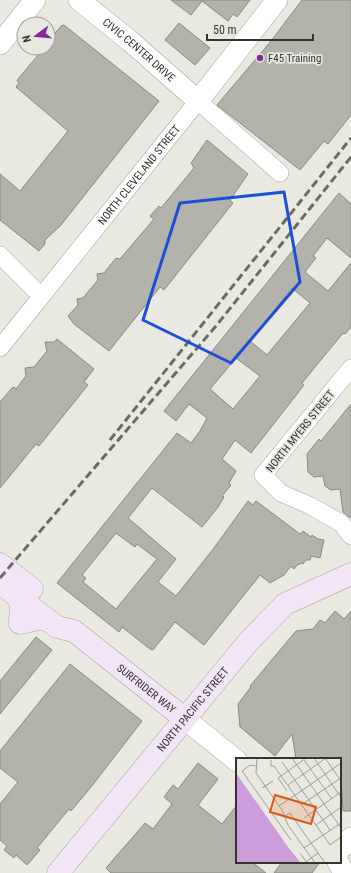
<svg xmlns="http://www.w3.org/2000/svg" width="351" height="873" viewBox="0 0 351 873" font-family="'Roboto Condensed',sans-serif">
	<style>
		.building { fill: #b3b3ac; stroke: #8a8a83; fill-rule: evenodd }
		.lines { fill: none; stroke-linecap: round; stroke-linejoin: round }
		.minor-casing { stroke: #a6a69f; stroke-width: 18 }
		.tertiary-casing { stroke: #a6a69f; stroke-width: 22 }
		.secondary-casing { stroke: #a6a69f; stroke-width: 23 }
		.minor { stroke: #fff; stroke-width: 17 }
		.tertiary { stroke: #fff; stroke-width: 21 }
		.secondary { stroke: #f2e5f6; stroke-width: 22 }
		.rail { stroke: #6b6b66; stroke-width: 3; stroke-dasharray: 8 4; stroke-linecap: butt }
		.marked { fill: none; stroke: #1d4ed8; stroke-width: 3; stroke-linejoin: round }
		.poi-dot { fill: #802997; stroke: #e9e8e1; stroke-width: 1.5 }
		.labels { text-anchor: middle; stroke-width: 3.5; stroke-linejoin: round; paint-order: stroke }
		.street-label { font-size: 11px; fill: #333330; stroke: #e9e8e1 }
		.poi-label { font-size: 11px; fill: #333330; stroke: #e9e8e1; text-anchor: start }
		.inset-road { fill: none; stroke: #a0a09a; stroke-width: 1 }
		.view { fill: #df570e; fill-opacity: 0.15; stroke: #df570e; stroke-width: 2 }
		.inset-edge { fill: none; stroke: #333330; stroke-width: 2 }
	</style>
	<rect width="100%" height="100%" fill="#e9e8e1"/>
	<path class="building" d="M171,0H250L237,17L233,14L228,21L202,1L191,15Z
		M302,0H351V115L328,144L324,141L300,170L217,105L271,41Z
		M179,23L210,48L195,65L165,40Z
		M64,25L159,101L61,225L45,240V244L39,251L0,220V174L20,191L68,131L16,87L19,83L17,81L18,79L44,48H48V42L61,26Z
		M207,140L248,174L230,200L233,203L164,290L160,287L109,351L74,324L68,316L78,305L77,299L83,298L98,280L97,274L104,273L116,258L120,259L154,219L150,216L159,206L161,208L194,168L191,163Z
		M339,193L351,204V258L327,238L313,256L316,258L305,272L328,291L351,263V327L345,334L343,333L302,383L304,385L251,453L235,440L222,459L236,471L229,483L231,485L222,496L224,497L218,507L202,527L152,488L128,518L176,559L158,582L176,596L214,548L248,501L253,505L256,501L300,534L303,531L311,537L312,535L318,539L324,540L320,558L311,556L310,560H306L303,564L301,563L299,565L298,564L294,569L291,566L284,575L270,583L260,575L204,645L175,622L153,650L150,649L122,627L119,632L57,583L177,433L191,443L200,431L207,418L189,404L176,421L164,411ZM292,288L310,303L267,355L250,341ZM236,358L260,376L233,409L210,389ZM116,533L135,547L137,544L157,559L116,609L83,582L86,578L82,575Z
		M57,339L94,369L84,382L88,385L39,446L36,444L0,488V402L12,388L14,387L16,389L26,376L25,368L34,367L47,351L45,342H54Z
		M351,404V517H349L343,512L340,489L331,490L325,486L323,476L314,477L308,472L307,454L319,439L321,441Z
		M335,611L344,619L351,611V811H343L340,759H296L292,734L275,756L240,727L238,704L251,687L250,686L296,631L313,629L320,620L325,623Z
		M36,637L52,650L0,714V681Z
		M70,664L142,721L91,787L71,811L69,809L37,848L40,850L27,865L16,855L14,858L4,850L7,846L0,840V804L18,782L0,768V751Z
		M198,763L218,779L198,805L222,824L237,805V862H252L266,873H111L106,868L145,823L153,829L172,804L164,797L173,785L178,789Z
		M282,862H320L312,873H274Z"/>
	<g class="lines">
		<g class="minor-casing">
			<g id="minor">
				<path d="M0,255L41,296"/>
				<path id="s1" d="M0,348L198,101L280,173"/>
				<path d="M351,368L263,475L281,493L311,506L341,523L351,536"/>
			</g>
		</g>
		<g class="tertiary-casing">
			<g id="tertiary">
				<path id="s2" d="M79,0L130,41L198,101L277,0"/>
				<path d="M0,44L35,0"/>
				<path d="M185,719L237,761"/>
				<path d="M340,849L351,838"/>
				<path d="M338,862L344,873"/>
			</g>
		</g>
		<g class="secondary-casing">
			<g id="secondary">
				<path d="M0,564L32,589"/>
				<path id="s3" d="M0,583L57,627L74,631L185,719"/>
				<path d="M16,594L21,604L20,623L38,619L48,620"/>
				<path id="s4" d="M58,873L249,641L285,604L351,574"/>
			</g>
		</g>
		<use href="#minor" class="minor"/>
		<use href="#tertiary" class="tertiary"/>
		<use href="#secondary" class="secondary"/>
		<path class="rail" d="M110,440L351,138
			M0,578L216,326L351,157"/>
	</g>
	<path class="marked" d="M284,192L300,282L231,363L143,320L180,203Z"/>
	<circle class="poi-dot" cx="260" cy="58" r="4"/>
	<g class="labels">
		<g class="street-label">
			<text dy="4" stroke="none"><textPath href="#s2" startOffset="78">CIVIC CENTER DRIVE</textPath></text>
			<text dy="4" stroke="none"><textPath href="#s1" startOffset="222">NORTH CLEVELAND STREET</textPath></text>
			<text transform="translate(300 431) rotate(-51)" y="4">NORTH MYERS STREET</text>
			<text dy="4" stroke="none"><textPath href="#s3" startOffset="182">SURFRIDER WAY</textPath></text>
			<text dy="4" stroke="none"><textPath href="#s4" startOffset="212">NORTH PACIFIC STREET</textPath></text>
		</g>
		<g class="poi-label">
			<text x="268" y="62">F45 Training</text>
		</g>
	</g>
	<g transform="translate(236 758)">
		<rect width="105" height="105" fill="#e9e8e1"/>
		<path d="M0,15L52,89L65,105H0Z" fill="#cc9dda"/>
		<path class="inset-road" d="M21,0L20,15L46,52L52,67L79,105M56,0L105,70M78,0L104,38M89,0L105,23M35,2V8H38L87,77M68,2L96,41M46,4L94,72M20,8L14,7L6,13L55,82M52,27L90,0M74,27L105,5M26,30L37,23M51,33L42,20L70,0M88,46L105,34M65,47L105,20M43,48L74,27M48,59L54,55L89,105M68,60L88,46M80,67L105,49M87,77L94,87L105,79M68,90L105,65M64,95L71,105M70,104L82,95"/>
		<path class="view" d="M39,37L80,49L75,66L34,54Z"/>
		<rect width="105" height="105" class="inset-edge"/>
	</g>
	<g transform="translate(36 36) rotate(254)"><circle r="19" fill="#e9e8e1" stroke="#a0a09a"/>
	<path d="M0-3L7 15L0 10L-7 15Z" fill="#802997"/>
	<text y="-6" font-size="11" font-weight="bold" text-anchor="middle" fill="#333330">N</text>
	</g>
	<path d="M207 34v6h106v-6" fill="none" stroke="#333330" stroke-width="2"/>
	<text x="213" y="34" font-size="12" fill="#333330" stroke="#e9e8e1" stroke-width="3" paint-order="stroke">50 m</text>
</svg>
